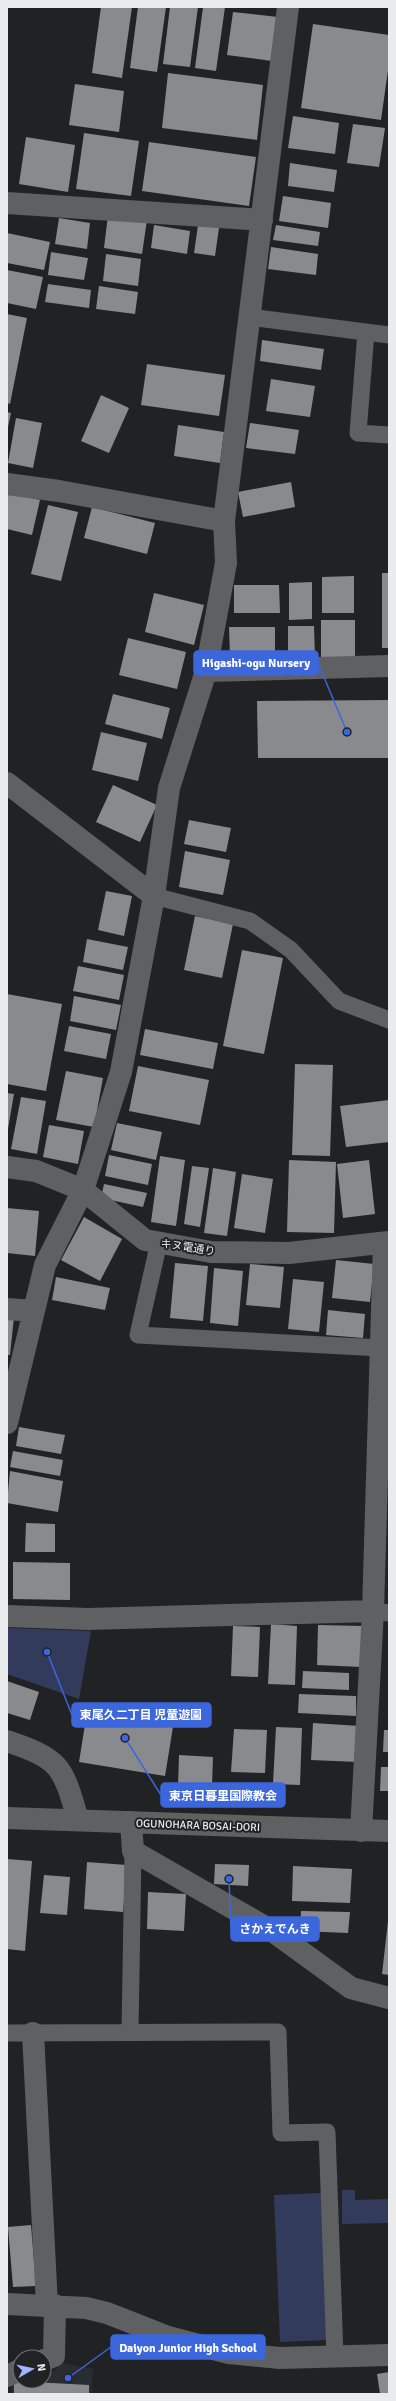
<svg xmlns="http://www.w3.org/2000/svg" width="396" height="2401" viewBox="0 0 396 2401" font-family="Signika,'Noto Sans JP',sans-serif">
	<style>
		.built { fill: #2a2c33 }
		.green { fill: #333b5d }
		.building { fill: #898a8d }
		.lines { fill: none; stroke-linecap: round; stroke-linejoin: round }
		.service { stroke: #5f6062; stroke-width: 17 }
		.minor { stroke: #5f6062; stroke-width: 22 }
		.tertiary { stroke: #5f6062; stroke-width: 22 }
		.labels { text-anchor: middle; stroke-width: 4; stroke-linejoin: round; paint-order: stroke }
		.street-label { font-size: 11px; fill: #eaebec; stroke: #212224 }
		.leader { fill: none; stroke: #3c66db; stroke-width: 1.5 }
		.callout-dot { fill: #3c66db; stroke: #212224; stroke-width: 1.5 }
		.callout { fill: #3c66db; stroke: #3c66db; stroke-width: 1.5 }
		.callout-label { font-size: 12px; text-anchor: middle; font-weight: bold; fill: #fff }
	</style>
	<rect width="100%" height="100%" fill="#212224"/>
	<path class="built" d="M62,2363L93,2369L91,2394H11L12,2382L44,2381V2372L54,2371Z"/>
	<path class="green" d="M7,1628L91,1631L79,1699L7,1674Z
		M342,2190H355V2200L389,2199V2223L342,2224Z
		M322,2193L328,2340L280,2342L274,2195Z"/>
	<path class="building" d="M101,7H132L122,78L92,73Z
		M138,7H166L157,72L130,68Z
		M170,7H198L190,67L163,64Z
		M203,7H225L216,71L195,68Z
		M233,12L278,17L272,61L227,55Z
		M313,24L389,35V63L381,120L301,108Z
		M168,73L263,85L257,140L162,128Z
		M75,84L124,91L119,132L69,125Z
		M293,116L339,123L335,154L288,148Z
		M353,124L385,128L379,167L347,163Z
		M84,133L139,141L131,196L76,189Z
		M26,137L75,145L68,192L19,184Z
		M149,142L256,157L249,206L142,191Z
		M290,163L337,170L334,192L288,186Z
		M283,196L331,203L328,228L279,221Z
		M108,215L147,220L142,254L104,248Z
		M59,218L90,223L87,249L55,244Z
		M154,225L190,231L187,254L151,248Z
		M198,225L219,228L215,256L194,253Z
		M276,225L320,232L318,246L273,240Z
		M7,233L50,242L44,270L7,263Z
		M271,247L318,254L316,275L268,269Z
		M51,252L88,258L84,280L48,275Z
		M106,254L141,259L138,286L103,281Z
		M7,270L43,277L36,309L7,303Z
		M48,284L91,290L89,308L45,302Z
		M99,286L138,292L135,314L96,309Z
		M7,314L27,318L10,404L7,403Z
		M262,340L324,349L321,370L260,361Z
		M147,364L225,375L219,416L141,405Z
		M271,379L315,386L310,417L266,411Z
		M101,395L129,408L109,453L81,441Z
		M7,412L11,413L8,427H7Z
		M16,418L42,423L33,468L8,463Z
		M250,423L299,430L295,454L246,448Z
		M178,425L224,432L220,463L174,456Z
		M291,482L295,507L243,517L238,492Z
		M8,492L40,500L32,535L7,529Z
		M48,505L78,512L61,581L31,574Z
		M92,507L155,523L147,554L84,538Z
		M382,573H389V648H382Z
		M354,576V613H322V577Z
		M312,582V619L289,620V583Z
		M234,585H279L280,613H234Z
		M154,593L204,605L194,645L145,632Z
		M321,620H355V663L321,664Z
		M288,626H314L315,658H288Z
		M229,627H275V659L230,658Z
		M128,638L186,652L177,689L119,675Z
		M113,694L170,708L162,739L105,724Z
		M389,700V758H258L257,701Z
		M101,732L147,743L138,781L92,770Z
		M113,785L157,805L140,842L96,822Z
		M189,820L231,828L226,852L184,844Z
		M185,851L230,860L223,895L179,887Z
		M106,891L132,896L124,936L98,930Z
		M195,916L233,924L222,978L184,970Z
		M87,939L128,947L123,970L83,962Z
		M242,950L283,958L264,1054L223,1046Z
		M78,966L124,975L119,1000L73,991Z
		M7,994L62,1004L46,1091L7,1084Z
		M74,996L121,1005L116,1030L70,1021Z
		M69,1026L111,1034L106,1059L64,1051Z
		M145,1029L218,1043L213,1069L140,1055Z
		M295,1064L333,1065L330,1156L292,1155Z
		M138,1066L209,1080L200,1125L129,1111Z
		M66,1071L103,1078L94,1127L56,1120Z
		M7,1093L14,1094L8,1129H7Z
		M21,1097L46,1101L37,1154L11,1149Z
		M389,1100V1142L346,1147L340,1106Z
		M117,1123L162,1132L156,1160L111,1150Z
		M49,1125L84,1131L78,1164L43,1157Z
		M109,1155L152,1164L148,1185L105,1176Z
		M160,1156L185,1160L176,1226L151,1222Z
		M289,1160L336,1162L334,1233L287,1232Z
		M369,1160L375,1214L343,1218L337,1164Z
		M192,1166L209,1168L200,1227L184,1224Z
		M213,1168L236,1172L227,1236L204,1233Z
		M242,1174L273,1179L265,1233L234,1228Z
		M104,1184L147,1193L143,1207L101,1198Z
		M7,1208L39,1211L35,1256L7,1253Z
		M84,1217L122,1239L100,1281L61,1260Z
		M336,1260L374,1264L370,1302L332,1298Z
		M175,1263L208,1266L203,1321L170,1318Z
		M250,1264L284,1267L280,1308L246,1305Z
		M214,1268L243,1271L238,1326L210,1323Z
		M56,1277L110,1288L105,1310L52,1300Z
		M293,1279L324,1282L319,1332L288,1329Z
		M328,1310L365,1314L363,1338L326,1335Z
		M7,1316L14,1317L10,1355H7Z
		M19,1427L65,1435L61,1454L16,1446Z
		M13,1451L63,1460L60,1476L10,1467Z
		M10,1471L63,1481L58,1512L7,1503Z
		M26,1523L55,1524V1552H25Z
		M13,1562L70,1563V1600L13,1599Z
		M271,1624L297,1626L295,1685L268,1684Z
		M318,1625L363,1626L361,1667L317,1665Z
		M233,1626L260,1627L258,1677L231,1676Z
		M303,1671L349,1673V1690L302,1688Z
		M7,1681L39,1692L30,1720L7,1713Z
		M299,1694L356,1696V1716L298,1713Z
		M87,1712L173,1727L165,1776L79,1762Z
		M313,1723L360,1726L358,1762L311,1760Z
		M276,1727L302,1728L300,1785L273,1784Z
		M234,1729L267,1730L265,1773L231,1772Z
		M384,1730H389V1752H383Z
		M179,1755L213,1757L212,1787L178,1786Z
		M381,1767H389V1791H380Z
		M7,1859L32,1861L25,1951L7,1949Z
		M87,1862L127,1865L123,1912L84,1909Z
		M215,1864L249,1865L248,1886L214,1884Z
		M293,1866L352,1869L350,1903L292,1901Z
		M44,1875L70,1877L67,1915L40,1913Z
		M148,1892L186,1894L184,1931L147,1929Z
		M301,1911L350,1912L348,1933L300,1931Z
		M388,1921H389V1975L382,1974Z
		M31,2225L36,2286L13,2287L8,2227Z
		M389,2372V2394H380L377,2374Z
		M14,2381L89,2385V2394H14Z"/>
	<g class="lines">
		<path class="service" d="M249,317L389,335
			M366,332L358,433L389,435
			M154,896L250,921L291,950L339,1001L389,1020
			M159,1242L138,1335L381,1348
			M373,1611L389,1613
			M130,2032L133,1851
			M7,2033L278,2032L281,2133L327,2132L335,2356"/>
		<path class="minor" d="M7,203L262,220
			M7,484L59,491L224,521
			M206,671L389,666
			M7,783L154,896
			M7,1167L36,1171L83,1190L145,1240L211,1252L289,1253L389,1242
			M7,1309L34,1311
			M7,1423L45,1265L83,1190L121,1072L154,896L169,788L206,671L226,563L224,521L288,7
			M7,1616L88,1619L373,1611
			M7,1741C23,1747 44,1753 56,1766C68,1779 73,1804 78,1820
			M131,1822L133,1851L274,1932L351,1988L389,1998
			M361,1831L373,1611L384,1243
			M33,2033L47,2305
			M7,2304L86,2308L107,2313L168,2337L229,2353L280,2358L389,2355
			M44,2360L54,2356L55,2305
			M7,2376L20,2370"/>
		<path class="tertiary" d="M7,1818L389,1831"/>
	</g>
	<g class="labels">
		<g class="street-label">
			<text transform="translate(188 1247) rotate(9)" y="4">キヌ電通り</text>
			<text transform="translate(198 1825) rotate(2)" y="4">OGUNOHARA BOSAI-DORI</text>
		</g>
	</g>
	<path class="leader" d="M347 732L318 663M47 1652L72 1715M125 1738L161 1795M229 1879L231 1929M68 2378L111 2347"/>
	<g class="callout-dot">
		<circle cx="347" cy="732" r="4"/>
		<circle cx="47" cy="1652" r="4"/>
		<circle cx="125" cy="1738" r="4"/>
		<circle cx="229" cy="1879" r="4"/>
		<circle cx="68" cy="2378" r="4"/>
	</g>
	<g class="callout">
		<rect x="194" y="651" width="124" height="24" rx="4"/>
		<rect x="72" y="1703" width="139" height="24" rx="4"/>
		<rect x="161" y="1783" width="124" height="24" rx="4"/>
		<rect x="231" y="1917" width="88" height="24" rx="4"/>
		<rect x="111" y="2335" width="154" height="24" rx="4"/>
	</g>
	<g class="callout-label">
		<text x="256" y="667">Higashi-ogu Nursery</text>
		<text x="141" y="1719">東尾久二丁目 児童遊園</text>
		<text x="223" y="1800">東京日暮里国際教会</text>
		<text x="275" y="1933">さかえでんき</text>
		<text x="188" y="2352">Daiyon Junior High School</text>
	</g>
	<rect width="396" height="2401" fill="none" stroke="#eaebec" stroke-width="16"/>
	<g transform="translate(32 2369) rotate(81)"><circle r="19" fill="#212224" stroke="#717274"/>
	<path d="M0-3L7 15L0 10L-7 15Z" fill="#a1b3fd"/>
	<text y="-6" font-size="11" font-weight="bold" text-anchor="middle" fill="#eaebec">N</text>
	</g>
</svg>
